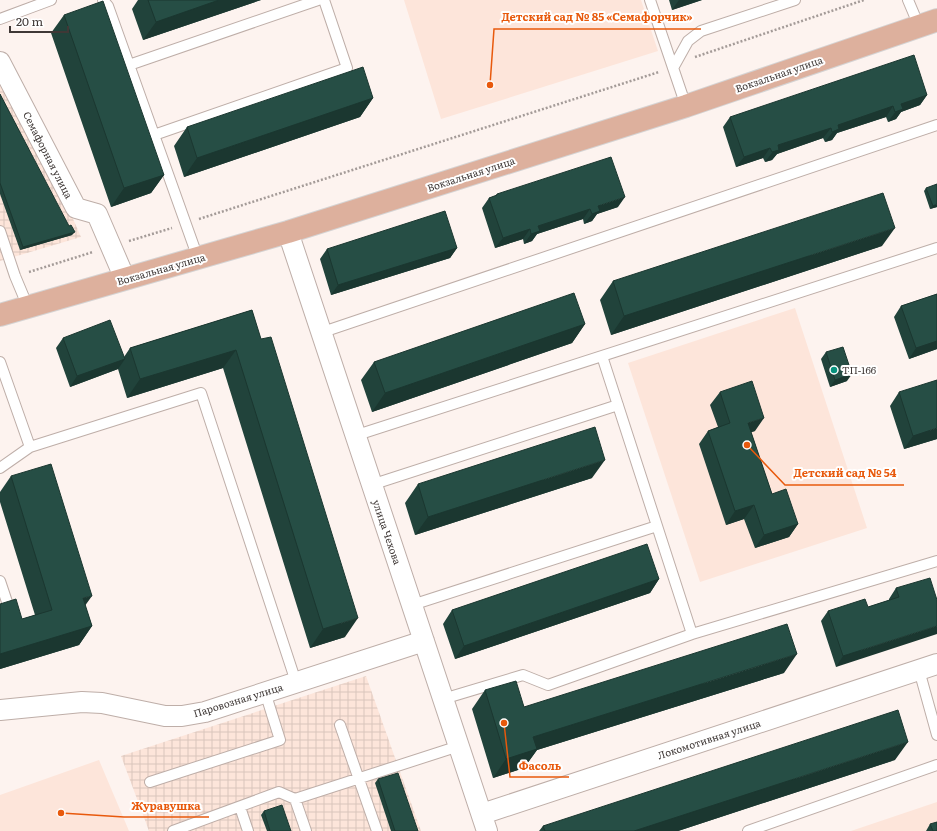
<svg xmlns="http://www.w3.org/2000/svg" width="937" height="831" viewBox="0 0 937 831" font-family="Literata,serif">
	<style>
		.built { fill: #fde5da }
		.industrial { fill: url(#industrial-grid) }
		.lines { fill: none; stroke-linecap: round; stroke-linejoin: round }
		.lane-casing { stroke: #beaea8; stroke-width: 12 }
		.street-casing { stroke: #beaea8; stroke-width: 22 }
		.primary-casing { stroke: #d5d3d3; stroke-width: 24 }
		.path { stroke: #a49b98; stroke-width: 2.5; stroke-dasharray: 2 2; stroke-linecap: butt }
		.lane { stroke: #fff; stroke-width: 10 }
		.street { stroke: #fff; stroke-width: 20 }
		.primary { stroke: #ddb09d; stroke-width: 22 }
		.wall { fill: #21433b }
		.shaded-wall { fill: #1b3730 }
		.building { fill: #264e45; stroke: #1b3730 }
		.poi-dot { fill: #06927d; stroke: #fff; stroke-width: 1.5 }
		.labels { text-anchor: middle; stroke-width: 4; stroke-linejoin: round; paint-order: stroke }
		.street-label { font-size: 10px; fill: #3f3836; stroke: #fff }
		.poi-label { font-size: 10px; fill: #3f3836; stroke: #fff; text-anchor: start }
		.leader { fill: none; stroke: #e8590c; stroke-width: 1.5 }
		.callout-dot { fill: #e8590c; stroke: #fff; stroke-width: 1.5 }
		.callout-label { font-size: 11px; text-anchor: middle; font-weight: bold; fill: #e8590c; stroke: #fff; stroke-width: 4; stroke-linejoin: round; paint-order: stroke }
	</style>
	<defs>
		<pattern id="industrial-grid" width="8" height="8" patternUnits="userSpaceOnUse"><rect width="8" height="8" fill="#fde5da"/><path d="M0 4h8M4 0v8" fill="none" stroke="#dac5bc"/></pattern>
	</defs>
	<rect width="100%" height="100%" fill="#fdf3ef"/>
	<path class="built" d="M404,0H641L658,51L441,119Z
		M795,308L867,528L700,582L628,363Z
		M99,760L129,831H0V795Z
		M937,802V831H851Z"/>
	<path class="industrial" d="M0,53L81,237L0,261Z
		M366,676L421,831H149L121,756Z"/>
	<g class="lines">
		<g class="lane-casing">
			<path id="lane" d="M103,0L108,6L198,258
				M650,0L686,106
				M908,0L919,26
				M0,19L51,0
				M129,65L318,0
				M673,68L688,41L701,31L795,0
				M154,135L347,68L324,0
				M0,231L15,276L28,307
				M320,333L937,125
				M602,356L692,634
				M0,362L30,447L0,468
				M354,436L937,248
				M30,447L201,393L296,682
				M371,485L618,405
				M0,581L7,602
				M412,605L657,526
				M919,670L937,735
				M443,699L523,675L548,685L692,634L937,561
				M340,725L377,831
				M150,782L280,740L265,692
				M295,799L306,831
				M240,807L248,831
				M173,831L279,792L295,799L459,746
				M748,831L937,765"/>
		</g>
		<g class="street-casing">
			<path id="street" d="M0,62L76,208L97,214L125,279
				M288,232L487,831
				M0,710L82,702L102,703L165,716H182L205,712L424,641
				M482,814L937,664"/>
		</g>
		<g class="primary-casing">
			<path id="primary" d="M0,315L288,232L686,106L937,20"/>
		</g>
		<path class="path" d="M695,57L864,0
			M199,219L659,72
			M129,241L172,228
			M29,272L93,252"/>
		<use href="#lane" class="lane"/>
		<use href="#street" class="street"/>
		<use href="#primary" class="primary"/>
	</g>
	<path class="wall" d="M138,0H261L143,40L132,9Z
		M669,0H702L672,10Z
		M64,15L164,175L151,193L111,207L51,33Z
		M0,94L72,235L20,250L0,194Z
		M927,95L920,105L901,112L896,119L888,122L886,117L837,133L832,140L825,142L823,138L777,154L772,160L765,162L763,158L736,167L723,127L730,117Z
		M373,98L360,117L184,177L174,146L187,127Z
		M926,188L937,207L930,209L924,191Z
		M497,194L618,207L597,214L592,221L584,224L583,219L537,234L532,241L524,244L523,239L495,248L482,208L489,198L495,196Z
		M882,246L611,335L600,300L613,281Z
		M457,248L450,258L331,295L320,259L327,249Z
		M937,294V349L909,359L894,317L901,306Z
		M252,310L345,637L310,648L223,368L127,398L118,369L70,387L56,348L63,338L124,357L130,348Z
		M585,324L572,343L372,412L361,380L374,362Z
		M826,352L847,381L830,387L821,359Z
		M720,392L755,431L751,432L772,494L798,524L789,537L755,548L744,519L726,525L699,444L708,431L718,427L710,405Z
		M899,392L937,439L904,449L890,406Z
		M11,476L85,605L92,626L79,645L0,669V604L22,619L35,615L0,502V492Z
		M592,478L415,535L405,503L418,484Z
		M659,579L650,593L455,659L443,624L452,610Z
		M896,588L937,600L836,667L821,621L828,611L868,607L889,600V599Z
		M784,673L537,750L524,768L493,778L472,709L485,690L524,707Z
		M895,760L678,831H539L543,826Z
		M378,779L418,831H391L375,783Z
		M264,811L291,831H267L261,815Z
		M930,824L937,831H926Z"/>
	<path class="shaded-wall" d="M219,0H261L143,40L156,22Z
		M679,0H702L672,10Z
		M927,95L920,105L901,112L896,119L888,122L901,104Z
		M373,98L360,117L184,177L197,158Z
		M893,106L886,117L837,133L832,140L825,142L838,125Z
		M831,128L823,138L777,154L772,160L765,162L778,145Z
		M770,148L763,158L736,167L744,157Z
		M164,175L151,193L111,207L124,188Z
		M625,197L618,207L597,214L592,221L584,224L592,214L598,206Z
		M937,204V207L930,209L933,206Z
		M590,209L583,219L537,234L532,241L524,244L531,234L538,226Z
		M895,228L882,246L611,335L624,316Z
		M530,229L523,239L495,248L503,238Z
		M75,232L72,235L20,250L23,247Z
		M457,248L450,258L331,295L338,285Z
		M585,324L572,343L372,412L385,393Z
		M937,341V349L909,359L916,348Z
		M236,350L223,368L127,398L140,379Z
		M125,359L118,369L70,387L77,376Z
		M852,374L847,381L830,387L835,380Z
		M764,418L755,431L739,436L748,423Z
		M937,428V439L904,449L913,436Z
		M605,460L592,478L415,535L428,517Z
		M754,505L744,519L726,525L735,511Z
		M798,524L789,537L755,548L764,535Z
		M659,579L650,593L455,659L464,646Z
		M92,596L79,614L83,598Z
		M358,618L345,637L310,648L323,629Z
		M92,626L79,645L0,669V654Z
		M937,626V634L836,667L843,656Z
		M797,654L784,673L537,750L524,768L493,778L506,759L533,737Z
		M908,742L895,760L678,831H634Z"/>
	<path class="building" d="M148,0H219L156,22Z
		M103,1L164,175L124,188L64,15Z
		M914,55L927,95L901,104L903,109L895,112L893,106L838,125L839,129L832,132L831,128L778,145L779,150L772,152L770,148L744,157L730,117Z
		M363,67L373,98L197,158L187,127Z
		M0,94L69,226L71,225L75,232L23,247L0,183Z
		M611,157L625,197L598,206L600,211L592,214L590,209L538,226L540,231L531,234L530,229L503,238L489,198L497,195V194Z
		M937,184V204L933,206L926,188Z
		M883,193L895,228L624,316L613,281Z
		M445,211L457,248L338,285L327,249Z
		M574,293L585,324L385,393L374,362Z
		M937,294V341L916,348L901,306Z
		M252,310L261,339L271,337L358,618L323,629L236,350L140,379L130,348Z
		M110,320L125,359L77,376L63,338Z
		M843,347L852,374L835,380L826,352Z
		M937,380V428L913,436L899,392Z
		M752,381L764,418L748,423L772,494L786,489L798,524L764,535L754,505L735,511L708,431L730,423L720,392Z
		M595,427L605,460L428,517L418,484Z
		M51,464L92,596L83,598L92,626L0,654V604L16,599L22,619L52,610L11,476Z
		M647,544L659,579L464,646L452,610Z
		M930,578L937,600V626L843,656L828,611L865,599L868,607L899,597L896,588Z
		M787,624L797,654L533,737L537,749L506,759L485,690L516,681L524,707Z
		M898,710L908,742L634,831H545L543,826Z
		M398,773L418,831H395L378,779Z
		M282,805L291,831H270L264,811Z
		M937,822V831H933L930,824Z"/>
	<circle class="poi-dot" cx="834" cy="370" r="4"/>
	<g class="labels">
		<g class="street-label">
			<text transform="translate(779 74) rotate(-19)" y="4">Вокзальная улица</text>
			<text transform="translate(48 155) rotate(63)" y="4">Семафорная улица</text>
			<text transform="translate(471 174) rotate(-18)" y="4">Вокзальная улица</text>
			<text transform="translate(161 269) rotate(-16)" y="4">Вокзальная улица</text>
			<text transform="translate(387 532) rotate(71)" y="4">улица Чехова</text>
			<text transform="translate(238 700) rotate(-17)" y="4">Паровозная улица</text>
			<text transform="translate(709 739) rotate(-18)" y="4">Локомотивная улица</text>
		</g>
		<g class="poi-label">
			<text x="842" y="374">ТП-166</text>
		</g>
	</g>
	<path class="leader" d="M490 85L494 29H701M747 445L785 485H904M504 723L510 777H569M61 813L124 817H209"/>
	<g class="callout-dot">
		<circle cx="490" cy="85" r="4"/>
		<circle cx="747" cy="445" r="4"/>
		<circle cx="504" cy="723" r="4"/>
		<circle cx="61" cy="813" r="4"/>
	</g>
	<g class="callout-label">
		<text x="597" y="21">Детский сад № 85 «Семафорчик»</text>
		<text x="845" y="477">Детский сад № 54</text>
		<text x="540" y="770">Фасоль</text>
		<text x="166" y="810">Журавушка</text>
	</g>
	<path d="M10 26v6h58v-6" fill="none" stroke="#3f3836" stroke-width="2"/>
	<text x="16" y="26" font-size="12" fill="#3f3836" stroke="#ffffff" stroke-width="3" paint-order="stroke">20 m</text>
</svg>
